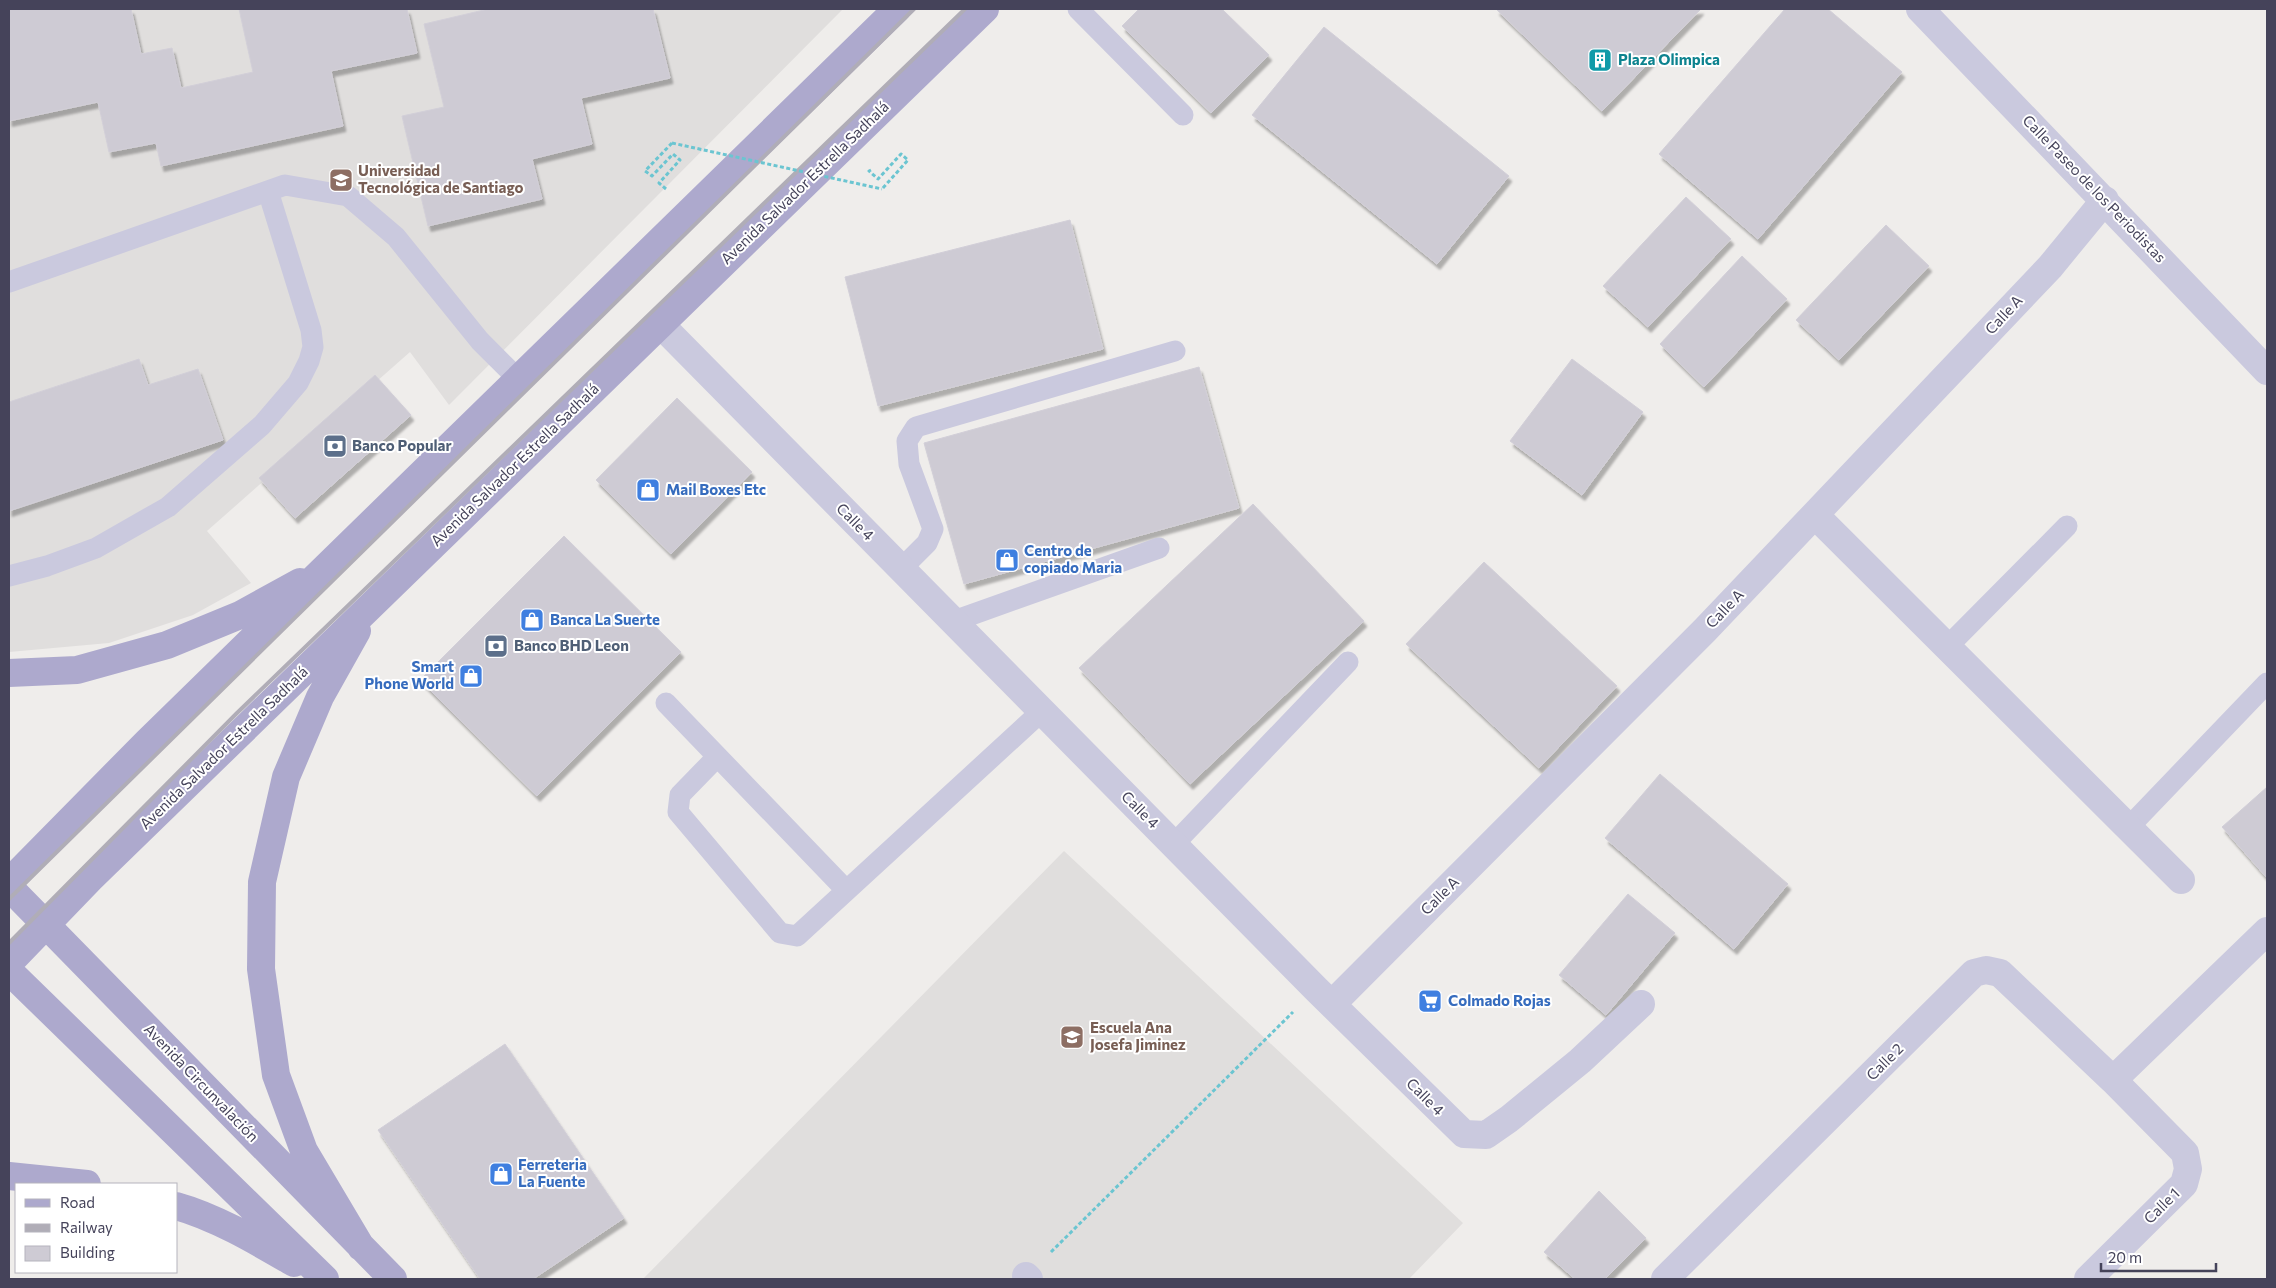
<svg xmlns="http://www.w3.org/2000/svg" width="2276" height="1288" viewBox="0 0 2276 1288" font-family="Commissioner,sans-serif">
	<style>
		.education { fill: #e0dedd }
		.building { fill: #cecbd4; stroke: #d2cfd8; filter: url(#shadow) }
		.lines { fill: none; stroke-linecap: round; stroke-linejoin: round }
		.path { stroke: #6bc5d1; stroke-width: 3; stroke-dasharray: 4 2.5; stroke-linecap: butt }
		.lane { stroke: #cac9de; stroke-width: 21 }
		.street { stroke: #cac9de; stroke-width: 28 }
		.primary { stroke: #ada9cd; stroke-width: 28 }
		.rail { stroke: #b0adb7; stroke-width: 4 }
		.path-bridge { stroke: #6bc5d1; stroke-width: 3; stroke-dasharray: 4 2.5; stroke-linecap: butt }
		.labels { text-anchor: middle; stroke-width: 4; stroke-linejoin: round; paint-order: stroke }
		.culture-label { font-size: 15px; font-weight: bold; fill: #0d838f; stroke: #fff; text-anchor: start }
		.education-label { font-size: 15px; font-weight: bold; fill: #785e54; stroke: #fff; text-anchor: start }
		.street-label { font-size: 15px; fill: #45435a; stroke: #fff }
		.service-label { font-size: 15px; font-weight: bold; fill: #4e5e75; stroke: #fff; text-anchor: start }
		.shop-label { font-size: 15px; font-weight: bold; fill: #366cbe; stroke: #fff; text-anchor: start }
	</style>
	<defs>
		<filter id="shadow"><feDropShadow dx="3" dy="5.5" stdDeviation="1" flood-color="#0004"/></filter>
	</defs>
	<rect width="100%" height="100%" fill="#efedeb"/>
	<path class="education" d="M9,9H843L449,405L410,352L207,531L251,583L193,615L109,643L9,652Z
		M1064,851L1463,1223L1409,1279H643Z"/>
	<path class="building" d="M9,9H131L141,54L172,48L181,88L253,72L239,9H407L417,53L331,71L343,126L161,166L156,143L109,152L98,102L9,121Z
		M488,9H653L670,78L581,98L592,144L532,159L542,199L428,226L402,116L444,107L424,24Z
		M1139,9H1222L1269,55L1211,113L1122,26Z
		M1496,9H1701L1602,111Z
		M1785,9H1828L1902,72L1758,239L1659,154Z
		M1324,27L1509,176L1437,264L1252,115Z
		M1686,197L1731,239L1648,327L1603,286Z
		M1070,220L1103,349L878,406L845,277Z
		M1886,225L1929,266L1839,360L1796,320Z
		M1742,256L1787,299L1704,387L1660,344Z
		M139,359L148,385L198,369L223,440L9,511V402Z
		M1572,359L1643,412L1582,495L1510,441Z
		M1199,367L1239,508L964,584L924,443Z
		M375,375L411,415L295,518L259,478Z
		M677,398L752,472L671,554L596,480Z
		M1253,504L1364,621L1190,784L1079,668Z
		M564,536L681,652L537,796L420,680Z
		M1484,562L1617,686L1539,768L1406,644Z
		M1660,774L1788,884L1734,949L1605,838Z
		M2267,787V878L2222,827Z
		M1628,894L1675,933L1606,1015L1559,975Z
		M505,1044L624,1218L533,1279H480L378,1130Z
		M1599,1191L1646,1238L1605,1279H1575L1544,1252Z"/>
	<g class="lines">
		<path class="path" d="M871,170L869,171L878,179L901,154L908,160L882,189
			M666,189L659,183L680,160L673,154L652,176L645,171L672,143
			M1051,1252L1293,1012"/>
		<path class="lane" d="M1078,9L1183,115
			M9,282L285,185L348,196L396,237L480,341L518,379
			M901,569L927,543L933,529L909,464L907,441L916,427L1175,351
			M9,576L47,566L96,548L168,507L262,425L298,383L309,361L313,347L311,330L268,191
			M954,621L1159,548
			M1947,647L2067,526
			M666,703L846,890
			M717,757L680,795L678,812L780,933L797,936L1042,711
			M2128,828L2267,683
			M1174,844L1348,662"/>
		<path class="street" d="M1920,9L2267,371
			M660,324L1316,989L1464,1134L1486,1135L1509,1119L1580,1061L1641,1004
			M1815,515L2181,880
			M1332,1004L1705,630L2050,267L2105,200
			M2113,1080L2267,931
			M1026,1276L1029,1279
			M1665,1279L1974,973L1986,970L2000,973L2113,1080L2185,1153L2188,1169L2184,1184L2088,1279"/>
		<path class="primary" d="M357,631L320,697L286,777L262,882L261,969L276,1075L304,1151L361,1247
			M9,673L77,670L167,645L240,615L300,582
			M9,882L147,742L897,9
			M9,887L393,1279
			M9,963L90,879L985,9
			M9,971L325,1279
			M9,1176L87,1184
			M176,1206C216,1217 258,1242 294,1263"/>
		<path class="rail" d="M9,899L914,9
			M9,943L237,713L965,9"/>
		<path class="path-bridge" d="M672,143L882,189"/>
	</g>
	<defs>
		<g id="building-square" transform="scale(1.25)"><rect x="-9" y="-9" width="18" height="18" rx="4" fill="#0f9aa8" stroke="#fff"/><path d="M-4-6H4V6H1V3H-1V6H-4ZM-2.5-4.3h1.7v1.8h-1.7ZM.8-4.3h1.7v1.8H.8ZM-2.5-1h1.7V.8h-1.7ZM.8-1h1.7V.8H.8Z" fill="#fff"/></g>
		<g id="university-square" transform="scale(1.25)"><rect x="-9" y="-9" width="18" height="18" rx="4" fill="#8d6e63" stroke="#fff"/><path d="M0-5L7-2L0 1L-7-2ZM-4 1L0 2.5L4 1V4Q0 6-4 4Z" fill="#fff"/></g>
		<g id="bank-square" transform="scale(1.25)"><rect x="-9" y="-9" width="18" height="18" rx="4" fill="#5c6f8a" stroke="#fff"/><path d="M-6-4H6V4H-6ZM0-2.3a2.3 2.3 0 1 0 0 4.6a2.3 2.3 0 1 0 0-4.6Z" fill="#fff"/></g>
		<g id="shop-square" transform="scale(1.25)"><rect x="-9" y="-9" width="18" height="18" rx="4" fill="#3f7fe0" stroke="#fff"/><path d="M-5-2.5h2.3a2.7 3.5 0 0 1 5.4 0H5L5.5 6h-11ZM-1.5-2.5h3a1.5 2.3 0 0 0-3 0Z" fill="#fff"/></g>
		<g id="supermarket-square" transform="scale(1.25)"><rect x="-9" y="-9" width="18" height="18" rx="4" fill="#3f7fe0" stroke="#fff"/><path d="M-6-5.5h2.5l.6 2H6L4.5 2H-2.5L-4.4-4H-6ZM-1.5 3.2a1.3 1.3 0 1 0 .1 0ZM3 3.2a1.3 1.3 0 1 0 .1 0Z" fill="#fff"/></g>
		<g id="school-square" transform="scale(1.25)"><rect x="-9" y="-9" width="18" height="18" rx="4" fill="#8d6e63" stroke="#fff"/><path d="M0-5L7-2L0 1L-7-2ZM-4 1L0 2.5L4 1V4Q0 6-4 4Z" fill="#fff"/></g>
	</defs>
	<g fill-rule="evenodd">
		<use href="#building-square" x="1600" y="60"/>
		<use href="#university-square" x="341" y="180"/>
		<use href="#bank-square" x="335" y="446"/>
		<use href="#shop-square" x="648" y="490"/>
		<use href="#shop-square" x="1007" y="560"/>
		<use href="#shop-square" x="532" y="620"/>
		<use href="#bank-square" x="496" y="646"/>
		<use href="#shop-square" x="471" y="676"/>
		<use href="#supermarket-square" x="1430" y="1001"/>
		<use href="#school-square" x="1072" y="1037"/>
		<use href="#shop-square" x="501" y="1174"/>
	</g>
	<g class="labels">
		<g class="culture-label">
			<text x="1618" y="65">Plaza Olimpica</text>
		</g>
		<g class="education-label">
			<text x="358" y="176">Universidad<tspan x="358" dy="17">Tecnológica de Santiago</tspan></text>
			<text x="1090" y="1033">Escuela Ana<tspan x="1090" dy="17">Josefa Jiminez</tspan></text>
		</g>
		<g class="street-label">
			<text transform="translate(805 183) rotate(-44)" y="5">Avenida Salvador Estrella Sadhalá</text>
			<text transform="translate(2094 189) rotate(46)" y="5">Calle Paseo de los Periodistas</text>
			<text transform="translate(2004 315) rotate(-47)" y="5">Calle A</text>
			<text transform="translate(515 465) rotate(-44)" y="5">Avenida Salvador Estrella Sadhalá</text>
			<text transform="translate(855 522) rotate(45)" y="5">Calle 4</text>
			<text transform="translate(1725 609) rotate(-46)" y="5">Calle A</text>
			<text transform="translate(224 748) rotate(-44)" y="5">Avenida Salvador Estrella Sadhalá</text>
			<text transform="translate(1140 810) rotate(45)" y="5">Calle 4</text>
			<text transform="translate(1440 896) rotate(-45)" y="5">Calle A</text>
			<text transform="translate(1885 1062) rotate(-45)" y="5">Calle 2</text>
			<text transform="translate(201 1083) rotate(46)" y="5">Avenida Circunvalación</text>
			<text transform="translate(1425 1097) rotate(45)" y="5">Calle 4</text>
			<text transform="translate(2162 1206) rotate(-45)" y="5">Calle 1</text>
		</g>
		<g class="service-label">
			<text x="352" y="451">Banco Popular</text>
			<text x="514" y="651">Banco BHD Leon</text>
		</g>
		<g class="shop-label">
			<text x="666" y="495">Mail Boxes Etc</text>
			<text x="1024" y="556">Centro de<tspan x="1024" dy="17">copiado Maria</tspan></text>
			<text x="550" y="625">Banca La Suerte</text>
			<text x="454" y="672" text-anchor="end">Smart<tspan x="454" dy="17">Phone World</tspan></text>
			<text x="1448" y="1006">Colmado Rojas</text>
			<text x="518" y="1170">Ferreteria<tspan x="518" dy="17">La Fuente</tspan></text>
		</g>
	</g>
	<rect width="2276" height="1288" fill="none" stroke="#45435a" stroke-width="20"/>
	<rect x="15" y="1183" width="162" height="90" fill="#ffffff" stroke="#b5b4bd"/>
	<rect x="25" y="1199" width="25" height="8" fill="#ada9cd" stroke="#b5b4bd"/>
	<text x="60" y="1208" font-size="15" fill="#45435a">Road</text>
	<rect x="25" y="1224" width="25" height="8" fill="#b0adb7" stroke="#b5b4bd"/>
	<text x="60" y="1233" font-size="15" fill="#45435a">Railway</text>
	<rect x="25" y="1246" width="25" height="15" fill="#cecbd4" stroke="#b5b4bd"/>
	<text x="60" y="1258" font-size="15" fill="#45435a">Building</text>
	<path d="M2101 1263v8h115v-8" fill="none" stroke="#45435a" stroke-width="2.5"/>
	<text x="2108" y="1263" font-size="15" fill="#45435a" stroke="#ffffff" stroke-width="4" paint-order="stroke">20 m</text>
</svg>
